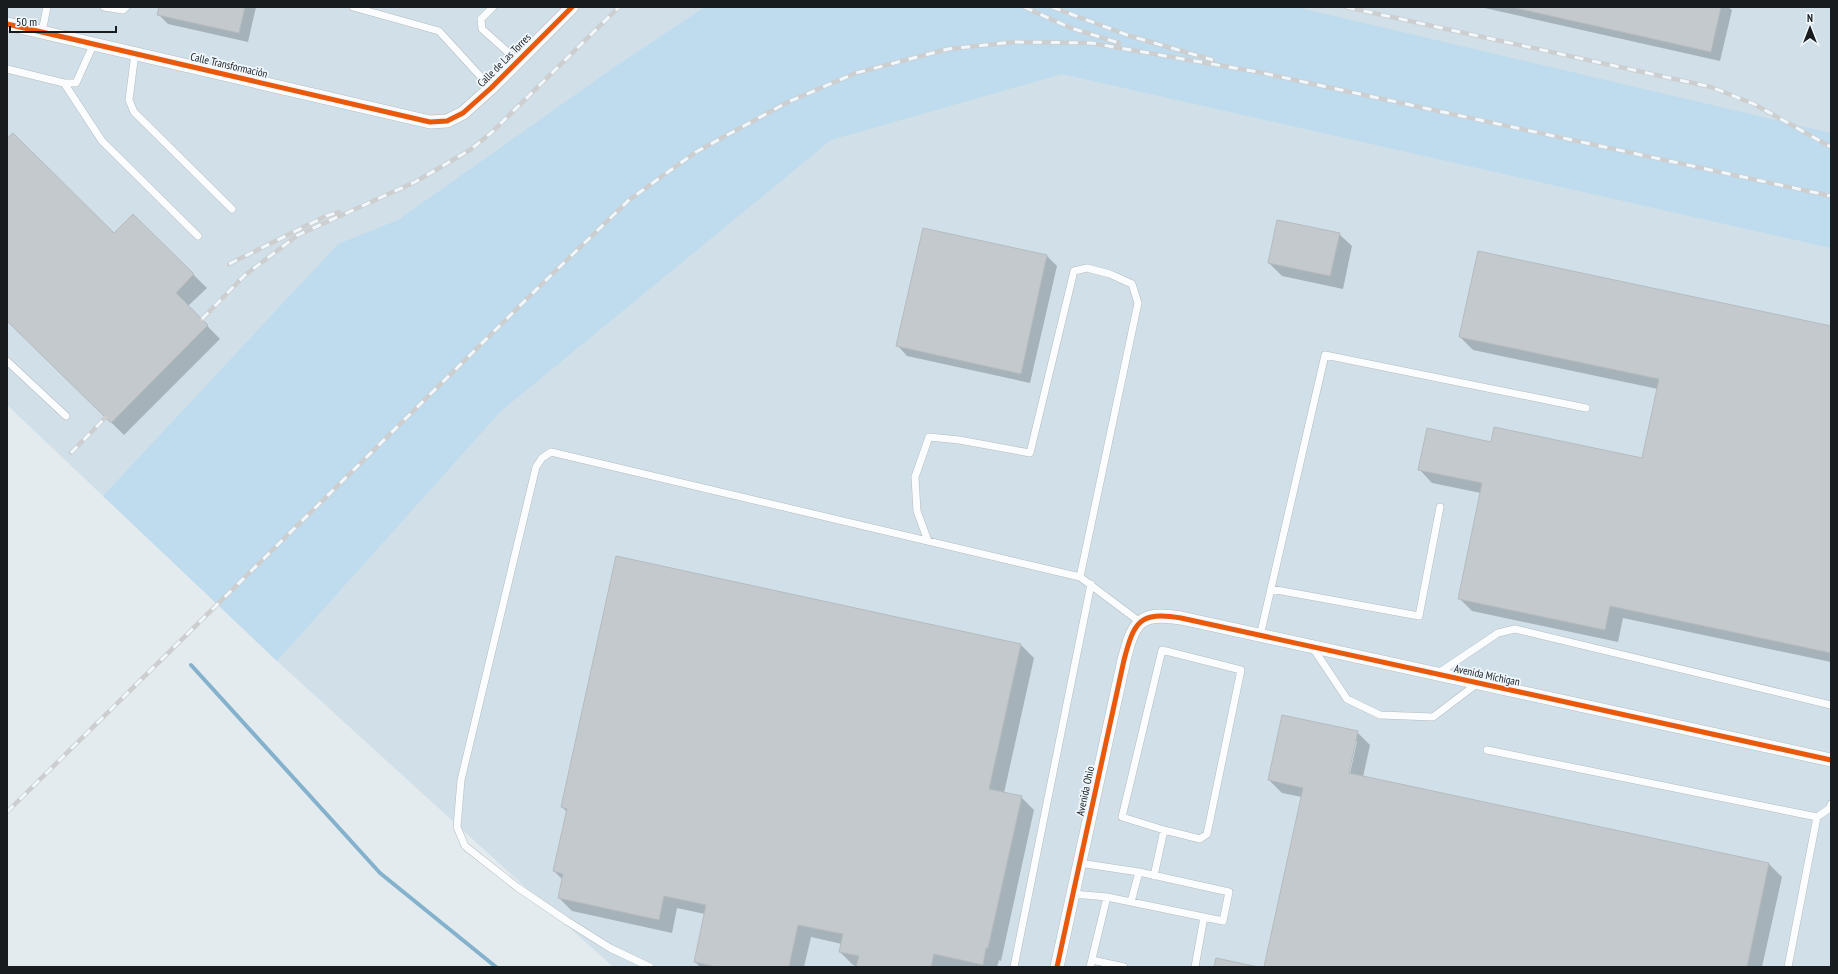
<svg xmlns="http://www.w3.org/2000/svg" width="1838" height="974" viewBox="0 0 1838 974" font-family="'PT Sans Narrow',sans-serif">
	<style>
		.built { fill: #d0dfe8 }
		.green { fill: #bfdcee }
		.shadow { fill: #0003; fill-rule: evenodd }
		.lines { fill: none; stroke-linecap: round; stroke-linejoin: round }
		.stream { stroke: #84b2cc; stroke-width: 4 }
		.building { fill: #c4c9cd; stroke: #b5bbbe }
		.service-casing { stroke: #b6bcc0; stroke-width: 8 }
		.minor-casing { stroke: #b6bcc0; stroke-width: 14 }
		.service { stroke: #fbfcfd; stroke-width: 7 }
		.minor { stroke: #fbfcfd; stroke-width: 13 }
		.rail-casing { stroke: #cccecf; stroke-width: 4.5 }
		.rail { stroke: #f0f8fd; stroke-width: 3; stroke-dasharray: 9; stroke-linecap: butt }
		.cycleway-casing { stroke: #f0f8fd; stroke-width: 8 }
		.cycleway { stroke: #e8590c; stroke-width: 5 }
		.labels { text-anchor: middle; stroke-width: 3.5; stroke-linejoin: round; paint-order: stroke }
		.street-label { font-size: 11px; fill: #181c1f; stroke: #f0f8fd }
	</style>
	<rect width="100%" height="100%" fill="#e3ebef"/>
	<path class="built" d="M7,7H1831V967H613L277,661L7,405Z"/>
	<path class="green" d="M705,7H1296L1831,133V248L1062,74L831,140L501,411L277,661L103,496L338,244L398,220L619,64Z"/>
	<path class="shadow" d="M160,7H256L248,42L168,24L158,14Z
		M1480,7H1728L1732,10L1720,61Z
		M7,140L114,234L133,215L207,288L188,306L220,339L124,435L7,320Z
		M924,229L1047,256L1057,266L1030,383L907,356L898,346Z
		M1339,234L1352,246L1343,289L1282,276L1269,263Z
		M1831,327V662L1623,618L1618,642L1472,611L1459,598L1481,493L1432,483L1420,470L1492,443L1643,459L1658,389L1473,350L1460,337Z
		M617,557L1021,645L1034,658L1004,793L1021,797L1034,810L1001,961L999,960L997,967H858L853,965L840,952L842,944L811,937L804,967H700L695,962L705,914L677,908L672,933L572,911L559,898L563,880L554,871L567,812L562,807Z
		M1357,732L1370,745L1363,777L1769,864L1782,877L1762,967H1265L1302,797L1282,793L1269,780ZM1355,741H1357L1349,778L1347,777Z"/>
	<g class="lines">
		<path class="stream" d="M191,665L380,873L496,967"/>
	</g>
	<path class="building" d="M159,7H245L239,33L157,15Z
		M1511,7H1721L1711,52Z
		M13,133L114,233L133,214L194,274L176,293L208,325L111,423L7,321V138Z
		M1277,220L1340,233L1330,276L1268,263Z
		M923,228L1047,255L1021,374L896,346Z
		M1478,251L1831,326V653L1610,606L1605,630L1458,599L1482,483L1418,470L1427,428L1491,442L1494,427L1642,458L1659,379L1459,337Z
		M616,556L1021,644L989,789L1022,796L988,948H986L983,965L934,954L931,967H856L859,956L839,952L843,934L798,925L789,967H717L694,962L706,905L664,896L659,920L558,898L563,874L553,871L567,809L561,807Z
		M1282,715L1358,731L1349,773L1769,863L1747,967H1264L1303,788L1268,780Z
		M1216,958L1258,967H1214Z"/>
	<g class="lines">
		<g class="service-casing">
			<path id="service" d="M104,7L123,10L126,7
				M353,7L439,31L491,88
				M493,7L481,19L482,29L518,61
				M42,32L47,7
				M135,53L129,100L134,112L232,209
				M7,69L64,83H76L94,43
				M64,83L102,141L198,236
				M7,361L66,416
				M928,541L917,511L915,477L929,437L959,440L1030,453L1074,271L1087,268L1110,274L1132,284L1138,303L1080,577
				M1271,589L1419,616L1440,507
				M1260,636L1325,355L1586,408
				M1313,648L1347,699L1380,715L1433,717L1478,683
				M1437,674L1498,633L1515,629L1831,705
				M1487,750L1817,817L1830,808L1831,804
				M1154,876L1164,830L1200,839L1207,834L1241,670L1162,650L1122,817L1164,830
				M1073,894L1107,897L1223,921L1229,892L1139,872L1079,863
				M1131,902L1139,872
				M1092,960L1124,967
				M650,967L610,948L567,921L517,887L465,846L457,827L461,780L536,467L542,458L551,452L1080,577L1140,622
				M1014,967L1091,584
				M1090,967L1107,897
				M1195,967L1204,917
				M1788,967L1817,817"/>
		</g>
		<g class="minor-casing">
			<path id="minor" d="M7,24L430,122L447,121L463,113L491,88L572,7
				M1057,967L1124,660C1134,622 1139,611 1181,618L1831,760"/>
		</g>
		<use href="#service" class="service"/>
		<use href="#minor" class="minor"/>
		<g class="rail-casing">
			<path id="rail" d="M1024,7L1071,28L1119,43
				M1052,7L1130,36L1213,60
				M1346,7L1711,87L1754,104L1831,147
				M229,264L326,216L339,212
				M202,319L245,275L298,235L415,182L470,150L491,133L619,7
				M71,453L105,418
				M7,812L544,282L629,200L696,152L788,102L856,73L948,49L1014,42L1091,43L1258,72L1831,196"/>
		</g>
		<use href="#rail" class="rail"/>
		<g class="cycleway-casing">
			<path id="cycleway" d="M7,24L430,122L447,121L463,113L491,88L572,7
				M1057,967L1124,660C1134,622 1139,611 1181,618L1831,760"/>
		</g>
		<use href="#cycleway" class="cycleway"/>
	</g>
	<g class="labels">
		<g class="street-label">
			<text transform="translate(504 60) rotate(-45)" y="4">Calle de Las Torres</text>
			<text transform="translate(229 65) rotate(13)" y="4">Calle Transformación</text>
			<text transform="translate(1487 675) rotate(12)" y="4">Avenida Míchigan</text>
			<text transform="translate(1085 791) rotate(-78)" y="4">Avenida Ohio</text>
		</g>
	</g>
	<rect width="1838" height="974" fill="none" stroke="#181c1f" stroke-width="16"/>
	<g transform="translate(1810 28)" stroke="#f0f8fd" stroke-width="3" paint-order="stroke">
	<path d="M0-3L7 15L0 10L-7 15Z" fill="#181c1f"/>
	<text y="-6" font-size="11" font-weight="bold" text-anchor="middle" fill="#181c1f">N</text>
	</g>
	<path d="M10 26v6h106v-6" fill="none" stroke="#181c1f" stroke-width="2"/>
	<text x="16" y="26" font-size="12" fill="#181c1f" stroke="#f0f8fd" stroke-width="3" paint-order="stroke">50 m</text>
</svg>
